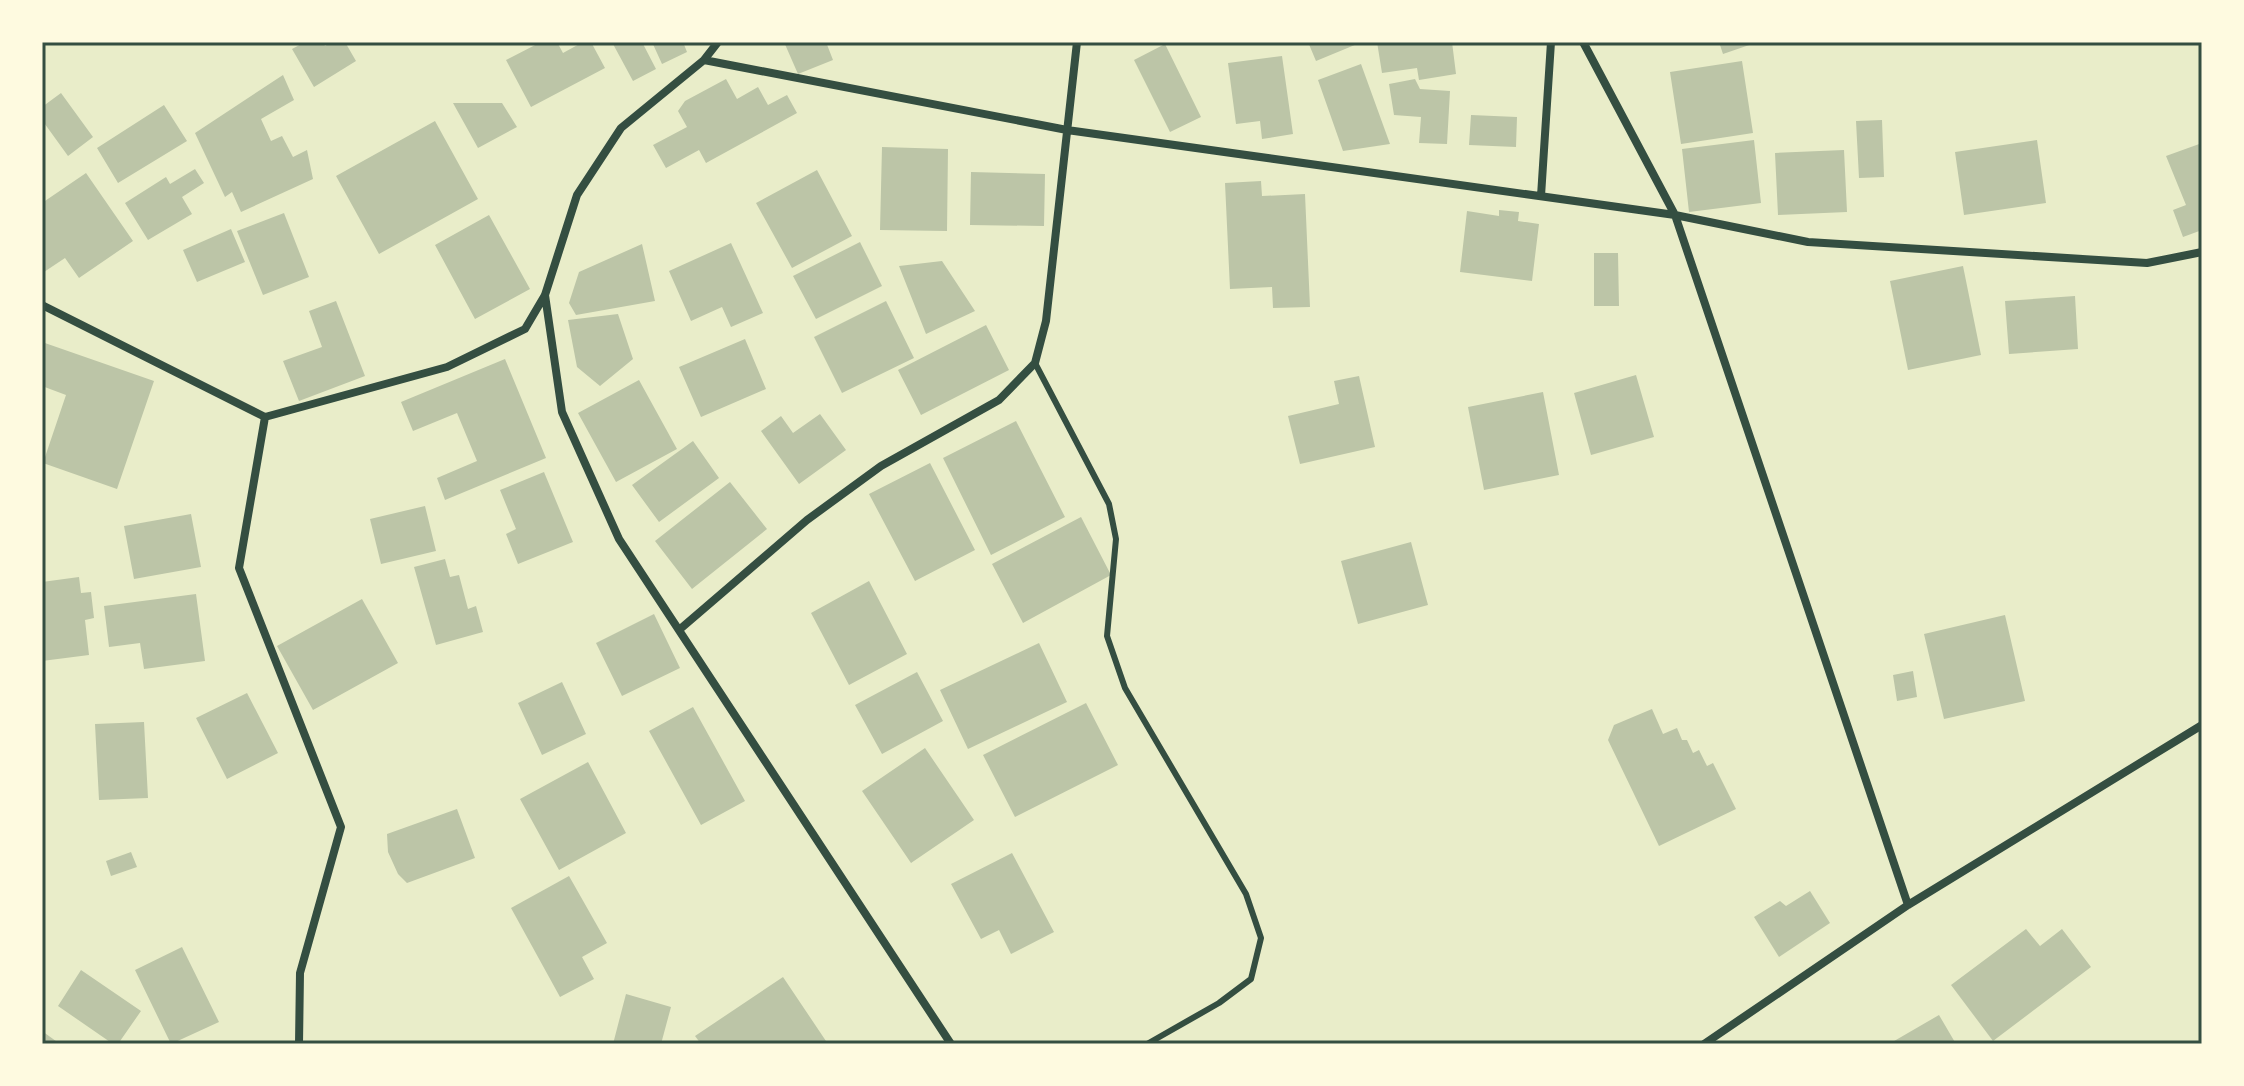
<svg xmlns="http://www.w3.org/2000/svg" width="2244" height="1086" viewBox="0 0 2244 1086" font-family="Montserrat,sans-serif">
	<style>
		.building { fill: #bcc5a7 }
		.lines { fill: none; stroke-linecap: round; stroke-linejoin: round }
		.service { stroke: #344e41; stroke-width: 6 }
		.minor { stroke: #344e41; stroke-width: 8 }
		.neatline { fill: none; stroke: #344e41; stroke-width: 3 }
	</style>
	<rect width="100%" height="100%" fill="#e9edc9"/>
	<path class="building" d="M305,42H323L325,46L332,42H345L356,61L314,87L292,49Z
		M541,42H557L563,53L583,42H591L605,68L531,107L506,60Z
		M618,42H642L656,69L633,81L613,44Z
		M652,42H683L687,52L662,64Z
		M784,42H826L833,60L798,74Z
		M1308,42H1362L1316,61Z
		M1377,42H1452L1456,74L1419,80L1417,68L1382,73Z
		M1719,42H1758L1723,54Z
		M1165,44L1201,117L1170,132L1134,60Z
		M1282,56L1293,134L1262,139L1260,121L1236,124L1228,63Z
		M1742,61L1753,133L1681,144L1670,72Z
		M1361,64L1390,144L1343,151L1318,80Z
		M283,75L294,100L261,119L271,141L282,136L293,157L307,150L313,179L241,212L232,192L225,197L195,133Z
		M726,79L737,99L758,87L768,105L787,95L797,113L706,163L699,150L666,168L653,145L687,127L678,111L685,101Z
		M1415,79L1420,89L1450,91L1447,144L1419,143L1421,117L1394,115L1389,84Z
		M61,93L93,137L68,156L42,120V107Z
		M453,103H502L517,127L478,148Z
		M164,105L187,141L118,183L97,148Z
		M1471,115L1517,117L1516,147L1469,145Z
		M1882,120L1884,177L1859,178L1856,121Z
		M435,121L478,199L379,254L336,176Z
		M1754,140L1761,203L1689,212L1682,149Z
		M2037,140L2046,203L1964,215L1955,152Z
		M2202,143V230L2183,237L2173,210L2186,205L2166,156Z
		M882,147L948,149L947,231L880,230Z
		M1844,150L1847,212L1778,215L1775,153Z
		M195,169L204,183L182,197L192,214L148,240L125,203L166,177L170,184Z
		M817,170L852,236L792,268L756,203Z
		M971,172L1045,174L1044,226L970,225Z
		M86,173L133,241L79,278L65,258L44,272L42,269V203Z
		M1261,181L1262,196L1305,194L1310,307L1273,308L1272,287L1230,289L1225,183Z
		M1499,210L1519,212L1518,221L1539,224L1532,281L1460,272L1467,211L1499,216Z
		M284,213L309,277L263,295L237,231Z
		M489,215L530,289L475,319L435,245Z
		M231,229L245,262L197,282L183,250Z
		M860,242L882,286L816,319L793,276Z
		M731,243L763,313L731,327L722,307L691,321L669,271Z
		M642,244L655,301L576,315L569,303L579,272Z
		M1594,253H1618L1619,306H1594Z
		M942,261L975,311L926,334L899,266Z
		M1963,266L1981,355L1908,370L1890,281Z
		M2075,296L2078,349L2009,354L2005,301Z
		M336,301L365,376L299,401L283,361L322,347L309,311Z
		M886,301L914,358L842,393L814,337Z
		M618,314L633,359L600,386L577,367L568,320Z
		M986,325L1009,370L921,415L898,370Z
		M745,339L766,389L701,417L679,367Z
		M42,342L154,381L117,489L43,463L66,395L42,386Z
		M505,359L546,458L445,500L437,478L477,461L457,413L413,431L401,402Z
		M1636,375L1654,437L1591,455L1574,393Z
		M1359,376L1375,447L1300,464L1288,416L1339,404L1334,381Z
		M639,380L677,449L616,482L578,413Z
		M1543,392L1559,475L1484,490L1468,407Z
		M820,414L846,450L799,484L761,431L781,416L793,433Z
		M1016,421L1065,517L991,555L943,458Z
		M693,441L719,478L659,522L632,485Z
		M930,463L975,550L915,581L869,494Z
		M544,472L573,542L518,564L506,534L516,529L500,490Z
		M730,482L767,529L692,589L655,541Z
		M425,506L436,551L381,564L370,519Z
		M191,514L201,567L134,579L124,526Z
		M1081,517L1111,575L1023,623L992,564Z
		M1411,542L1428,605L1358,624L1341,561Z
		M445,559L450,577L459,575L468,609L476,606L483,632L436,645L414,567Z
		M79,577L81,593L91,592L94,618L85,620L89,655L42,661V582Z
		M869,581L907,654L849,685L811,613Z
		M196,594L205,661L144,669L140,643L109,647L104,606Z
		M362,599L398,663L313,710L277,646Z
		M654,614L680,668L622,696L596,643Z
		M2005,615L2025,701L1944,719L1924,634Z
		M1039,643L1067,702L968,749L940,690Z
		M1913,671L1917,697L1897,701L1893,675Z
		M917,672L943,721L882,754L855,705Z
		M562,682L586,734L542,755L518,703Z
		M247,693L278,753L227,779L196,718Z
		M1086,703L1118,765L1015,817L983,755Z
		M693,707L745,801L701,825L649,731Z
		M1652,709L1663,734L1677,728L1682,740H1687L1693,753L1699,750L1707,766L1713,763L1736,809L1659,846L1608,740L1614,725Z
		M144,722L148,798L99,800L95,724Z
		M925,748L974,820L911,863L862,791Z
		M588,762L626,833L559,870L520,799Z
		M457,809L475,858L407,883L398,874L388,852L387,834Z
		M131,852L137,867L111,876L106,861Z
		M1012,853L1054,932L1011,954L999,930L981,939L951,884Z
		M569,876L607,943L582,957L594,979L560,997L511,908Z
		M1810,891L1830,923L1779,957L1754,917L1780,901L1786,906Z
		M2026,929L2040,946L2062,929L2091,967L1993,1041L1951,985Z
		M182,947L219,1022L171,1044L135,970Z
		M81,970L141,1011L118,1044H113L58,1006Z
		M783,977L828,1044H701L695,1036Z
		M626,994L671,1007L661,1044H613Z
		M1939,1015L1956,1044H1889Z
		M42,1031L60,1044H42Z"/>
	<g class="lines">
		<path class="service" d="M1035,363L1109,504L1116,539L1107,636L1125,688L1246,894L1261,938L1251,979L1219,1003L1147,1044"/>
		<path class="minor" d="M718,42L704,60L1067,130L1675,215L1808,242L2147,263L2202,252
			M1583,42L1675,215L1908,905
			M1541,196L1551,42
			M545,295L562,412L619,539L951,1044
			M42,305L265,417L447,367L525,329L545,295L577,195L621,128L704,60
			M265,417L239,568L341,827L300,973L299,1044
			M679,630L807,520L881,466L999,400L1035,363L1046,321L1077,42
			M1704,1044L1908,905L2202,725"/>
	</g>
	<rect width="2244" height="1086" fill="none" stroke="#fefae0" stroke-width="88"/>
	<rect x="44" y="44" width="2156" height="998" class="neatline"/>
</svg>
